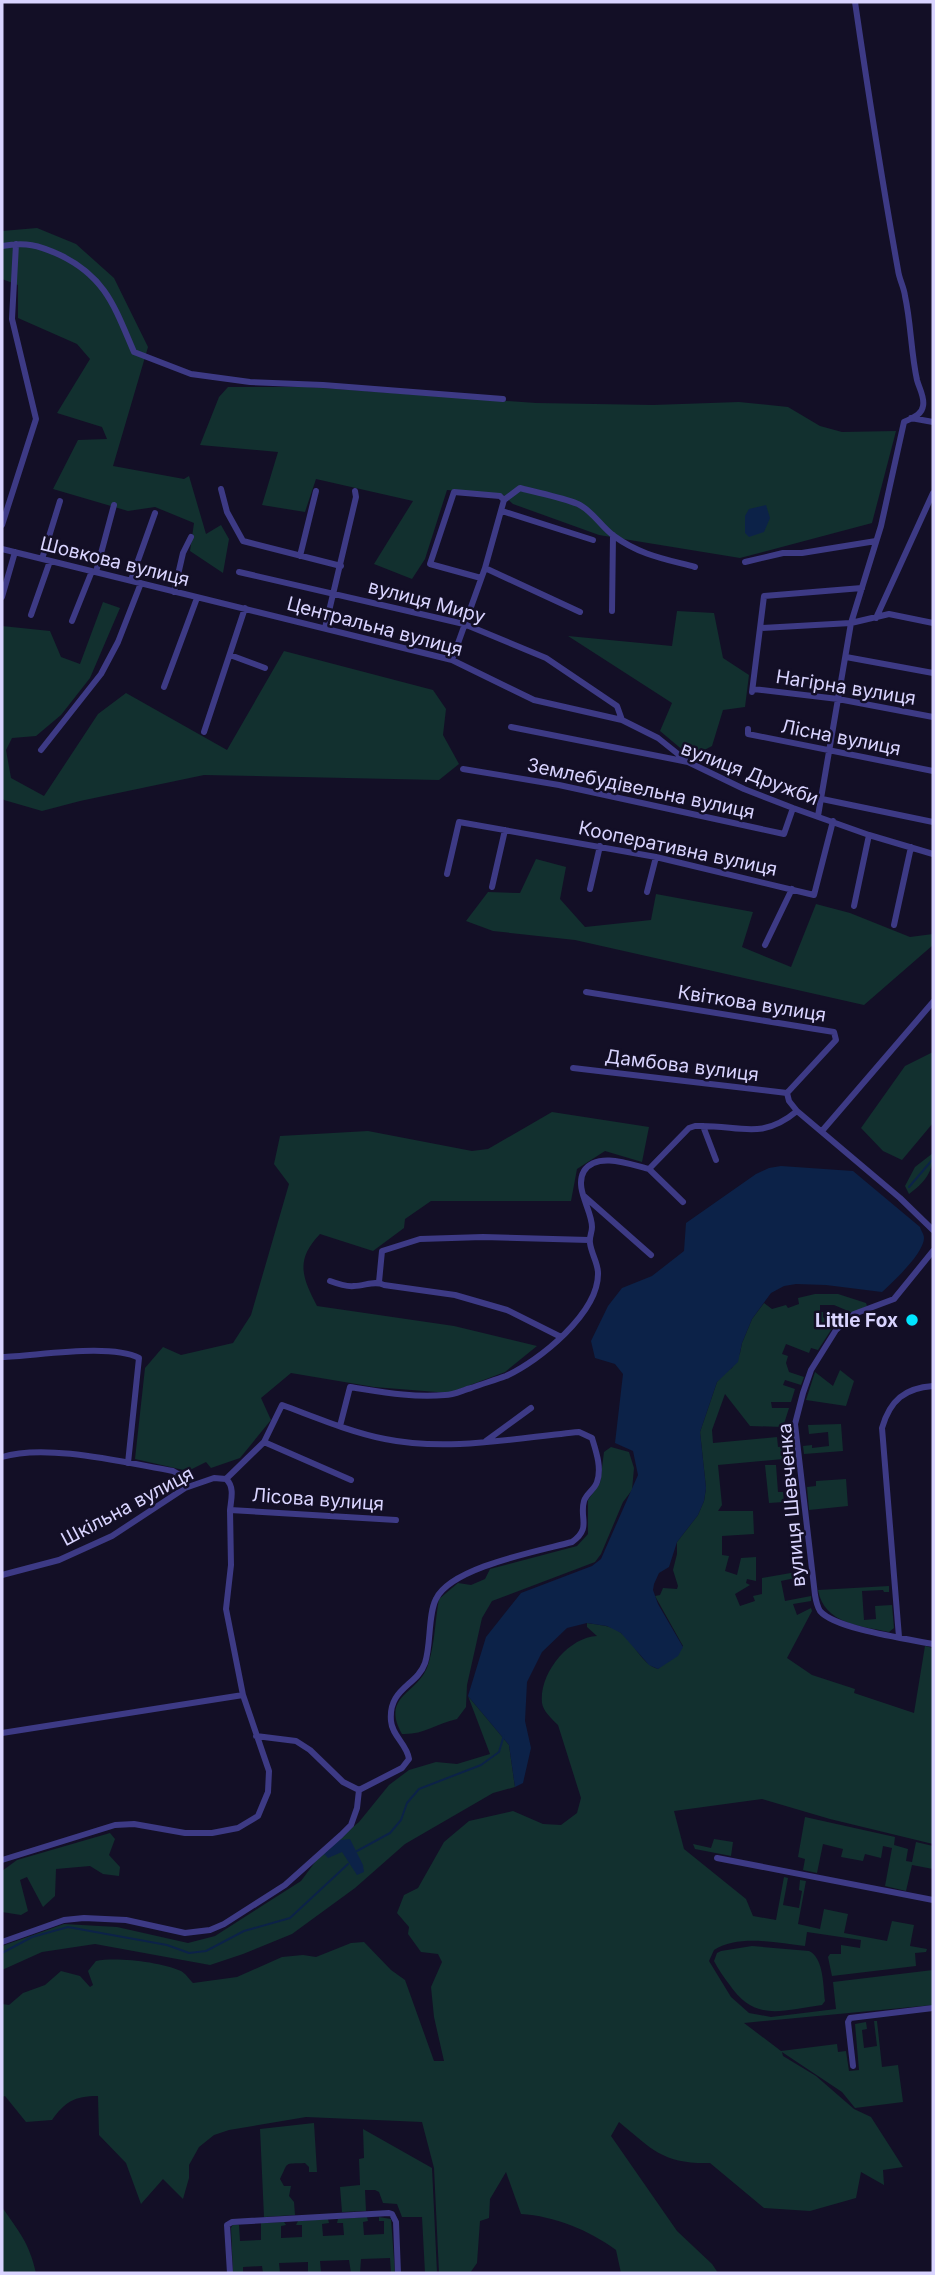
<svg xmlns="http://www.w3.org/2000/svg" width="935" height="2275" viewBox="0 0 935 2275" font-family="Inter,sans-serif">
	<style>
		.green { fill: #12302f }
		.water { fill: #0c2248 }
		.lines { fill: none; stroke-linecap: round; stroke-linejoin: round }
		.stream { stroke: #0c2248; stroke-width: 2 }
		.minor { stroke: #3d3a85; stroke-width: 6 }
		.poi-dot { fill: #00e5ff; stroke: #130f26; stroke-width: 2.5 }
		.labels { text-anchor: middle; stroke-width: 5; stroke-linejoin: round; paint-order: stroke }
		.street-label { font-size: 19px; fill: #d9d4ff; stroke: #130f26 }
		.poi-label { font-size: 19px; font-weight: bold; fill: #d9d4ff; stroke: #130f26; text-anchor: end }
	</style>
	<rect width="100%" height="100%" fill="#130f26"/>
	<path class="green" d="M37,228L76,244L114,278L148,347L113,466L184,479L189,476L206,534L221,525L229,539L223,573L190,551L194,523L155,507L128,511L53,489L78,440L107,439L102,427L57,413L90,359L77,344L18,318V285L2,279V231Z
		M228,387H308L536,403L653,405L739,402L788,407L820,426L842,432L896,431L872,523L740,558L599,535L513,504L502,494L447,490L425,559L412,579L374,564L413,501L316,479L305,512L262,505L278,452L200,445L219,397Z
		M103,602L120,608L90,678L61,715L36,736L12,738L6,750L11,778L44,796L98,714L126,693L227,750L284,651L433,690L446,709L443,735L459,764L439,780L204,775L80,801L42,811L4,800L2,798V626L50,631L61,657L80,664Z
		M677,611L714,613L723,658L749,675L745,707L723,710L712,746L691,757L660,731L672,703L568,636L672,646Z
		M536,859L566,867L560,899L585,927L651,920L656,894L753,912L742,947L791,967L816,904L850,913L910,937L933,934V945L864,1005L575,940L493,931L466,921L488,892L520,893Z
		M933,1052V1123L902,1160L883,1151L861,1128L905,1066Z
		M552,1112L649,1127L642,1162L605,1151L577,1169L571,1201H431L405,1219L404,1228L373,1251L320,1234C295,1260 302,1277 317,1306L454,1326L537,1346L505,1372L449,1393L374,1387L291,1373L261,1398L271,1420L240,1458L211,1468L206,1462L188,1471L135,1459L145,1368L163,1347L181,1355L233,1343L251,1315L289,1184L274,1164L280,1136L368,1131L472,1151L488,1149Z
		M933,1153C933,1172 925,1182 909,1194L905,1186L915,1167Z
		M815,1294H838L866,1303L867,1306L853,1313L834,1305H820V1312H823V1317L833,1327L818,1350L811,1348L809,1353L786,1344L782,1354L788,1356L786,1363L789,1372L804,1377L801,1385L785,1380L783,1385L795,1389L791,1402H771L772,1408H789L783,1427L750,1426L725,1394L712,1430L713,1443L777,1437L778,1447L793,1445L794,1458L718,1465L722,1505L718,1511H753L754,1534L722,1536V1555L729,1556L725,1571L737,1575L741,1558L756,1557V1581L747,1579L746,1583L750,1585L735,1594L740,1606L755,1601L753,1596L762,1594V1578L808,1570L809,1575L781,1581L785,1601L811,1596V1601L793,1604L797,1615L811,1608L812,1611L787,1658L812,1675L855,1689L854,1693L914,1713L925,1646L933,1648V1844L830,1819L762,1799L674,1811L684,1849L746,1899L753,1916L776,1920L784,1877L788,1878L783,1905L799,1908L802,1891L799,1890L800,1880L806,1881L798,1924L820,1929L824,1909L848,1914L844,1933L887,1941L892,1921L914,1925L910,1946L927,1949L926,1952L915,1953L916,1966L832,1976L828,1957L830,1954H841V1945L860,1948L861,1940L807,1932L805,1946C777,1943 739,1934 714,1950L709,1961L731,1997L749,2013L771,2017L836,2009L833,1982L933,1970V2005L744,2023L781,2051L837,2044L838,2052L846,2051L849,2071L859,2070L855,2024L866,2022L867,2029L862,2030L864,2048L877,2046L874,2021H877L882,2067L898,2065L903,2102L855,2108L842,2092L782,2052L783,2056L816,2076L854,2109L871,2117L903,2167L883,2170L884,2185L861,2172L856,2198L810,2211L764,2208L710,2163C663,2164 653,2150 619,2122L611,2136L677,2231L712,2264L718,2273H621L616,2250C589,2230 554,2216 521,2214L506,2172L490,2199L489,2218L480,2221L477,2263L470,2273H439L434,2168L422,2122L306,2117L229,2130L214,2135L199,2147L189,2165V2178L183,2199L163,2179L141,2204L126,2163L99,2135L98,2096C74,2096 65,2102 52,2120L26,2122L5,2096L2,2097V2004L9,2005L23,1993L45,1985L61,1971L80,1976L90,1987L93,1985L88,1971L96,1961C117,1957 160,1962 181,1971C185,1973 189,1979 193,1983L237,1977L282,1957L303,1955L316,1957L351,1943L364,1942L391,1970L405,1980L434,2061H444L434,2017L431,1987L442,1962L438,1954L421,1952L408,1934L409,1927L397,1913L404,1895L418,1888L444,1842L469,1821L513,1811L543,1824L561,1825L577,1813L581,1798L558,1725C552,1719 543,1711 542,1703C539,1673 569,1637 597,1636L587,1627V1623C598,1625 611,1625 621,1633C635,1643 640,1663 658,1669L683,1646L655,1596L660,1595L663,1588L677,1589L678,1586L673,1570L677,1554V1542L698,1515L704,1501L706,1488L700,1432L717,1382L724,1373L732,1368L740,1353L742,1343L752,1319L764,1303L772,1309L786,1305L788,1308L799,1304L798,1298Z
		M840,1370L854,1381L846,1406L806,1400L815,1372L833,1386Z
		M841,1424L843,1451L804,1454L803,1446L812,1445V1448L829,1446L828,1432L809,1434L808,1425Z
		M611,1447L629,1452L634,1468L632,1490L623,1502L601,1554L595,1562L492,1601L482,1618L467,1685L466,1707L457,1719C436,1724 423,1735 402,1734C380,1695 419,1694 428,1665C435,1644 435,1620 439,1599L458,1583L471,1585L485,1579L490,1569L577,1546L588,1534V1500L600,1483L604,1452Z
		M765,1465H776L778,1492H783L784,1502L769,1503Z
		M846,1479L848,1506L809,1510L807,1487L816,1486V1481Z
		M889,1586V1592H884L883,1590L862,1591L864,1620L876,1619L875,1606L892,1605L894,1628L889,1632C861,1626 824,1624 818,1590Z
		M468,1696L509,1745L515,1787L493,1793L405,1844L355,1888L292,1934L243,1954L210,1965L95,1944L42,1952L2,1970V1946L64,1924L117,1927L188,1943L215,1936L301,1881L321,1854L359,1822L389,1785L409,1770L436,1762L457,1764L490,1754Z
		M805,1817L895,1837L894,1845L908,1849L906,1861L912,1862L916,1842L933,1846V1869L912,1865L906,1891L885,1886L892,1848L883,1846L881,1858L865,1854L863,1861L841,1857L843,1849L823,1844L817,1873L803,1870L805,1859L798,1857Z
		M110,1833L115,1839L109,1855L120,1867L119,1876L103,1874L90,1866L56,1869L55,1896L43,1907L27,1877L20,1880L28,1911L21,1915L2,1912V1871L17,1860Z
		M714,1839L733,1842L731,1856L695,1849L693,1844L711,1848Z
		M752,1946L809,1951C824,1958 823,1986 825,2001L822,2005C782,2010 755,2023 729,1984C723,1976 718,1969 714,1961L717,1953L721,1951Z
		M314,2123L317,2172H309V2167L305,2163C283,2164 289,2161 280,2179L284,2186H291L289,2196L294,2202L295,2215L264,2217L260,2129Z
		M363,2129L432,2168L437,2273H425L422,2217H402L397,2204L383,2203L379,2192L375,2190H365L366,2211L342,2212L340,2187L360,2185L359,2159L364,2158Z
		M2,2207C19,2232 29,2242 36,2273H2Z
		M367,2217L368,2221L363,2222L364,2235L384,2234V2221H379V2217L391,2219L395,2273H391L390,2258L361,2259L360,2273H351L349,2260L320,2261L321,2272L308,2273V2262L279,2263L280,2273H263L262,2266L243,2267V2273H233L231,2228L233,2224L239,2225L240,2241L261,2240V2223L284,2222L286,2225L281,2226V2238L302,2237V2225H296L298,2221L328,2219L329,2223L322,2224L323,2236L344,2235L343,2223H337L338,2219Z"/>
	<path class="water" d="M766,505L770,518L764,532L749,537L745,533V516L749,509Z
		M781,1166L853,1171L920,1227C921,1231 924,1234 924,1238C924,1253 893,1282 882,1292L826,1285L796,1284L784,1286L771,1293L752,1319L742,1343L738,1362L717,1382L700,1432L706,1488L704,1501L698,1515L677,1542L669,1567L659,1573L654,1584L653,1590L658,1604L683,1647L678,1656L658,1669L649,1665L621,1633L607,1626L587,1623L567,1628L542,1652L527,1682L525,1721L531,1748L523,1783L515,1787L509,1745L468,1696L486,1637L521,1593L592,1566L601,1559L638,1475L633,1451L615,1443L623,1374L615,1364L595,1358L591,1341L608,1306L622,1288L652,1276L684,1251L686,1223L756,1174L769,1168Z
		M350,1839L363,1865L364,1872L357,1875L342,1852L328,1858L324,1854L339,1840Z"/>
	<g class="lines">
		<path class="stream" d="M909,1187L933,1159
			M357,1851L390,1833L401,1820L407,1803L419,1789L481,1765L499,1752L504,1735
			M2,1953L32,1937L68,1927L167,1945L189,1953L206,1951L244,1931L290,1918L348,1864"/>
		<path class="minor" d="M2,246C26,242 38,245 60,255C106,277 115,308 134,352L191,374L250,382L323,385L503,399
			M911,418L933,422
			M221,489L227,512L243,541L341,566
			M502,511L593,540
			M2,525L36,419L12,319L16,244
			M2,549L452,660L534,700L622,720L658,738L688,762
			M300,556L316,491
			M42,559L60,501
			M745,562L783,553H802L876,541
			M485,568L580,612
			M96,572L114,505
			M239,572L464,624L546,658L617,706L622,720
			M481,578L430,564L454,492L500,496L504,500
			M131,580L155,513
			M174,592L183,553L191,537
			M2,597L15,552
			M612,611L613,535
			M31,615L50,561
			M876,618L933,493
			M72,621L92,571
			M325,628L356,497L355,491
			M761,628L851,623L889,614L933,623
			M230,655L265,668
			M846,657L933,673
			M452,660L485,568L504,500L520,488C538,493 560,497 578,504C593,511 601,527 614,536C640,555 665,559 695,567
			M164,687L197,598
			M753,689L838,699L933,717
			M752,692L764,596L862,588
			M511,727L688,762L744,789L793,808L869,835L933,854
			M748,729V734L933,771
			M204,732L245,608
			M41,750L101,674L118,642L141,583
			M463,769L559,785L784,834L793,808
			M822,799L933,822
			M818,816L851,623L881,526L904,422C912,418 922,415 923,406C925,397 919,388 917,380C911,353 911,323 905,296C904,287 899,279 898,270C882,181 868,91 855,2
			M447,874L459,822L656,857L814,895L833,821
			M492,887L505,830
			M590,889L600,846
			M647,892L656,857
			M854,906L869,835
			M894,925L911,847
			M765,945L792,889
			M586,992L834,1032L836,1040L787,1093
			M573,1068L787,1093
			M787,1093L789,1101L797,1111
			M703,1126L716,1160
			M822,1131L933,1002
			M649,1169L683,1202
			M584,1196L651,1255
			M933,1251L894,1299L854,1314L836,1330L811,1370L803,1393L795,1424L815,1595C816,1601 817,1606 820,1611C835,1629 908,1639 933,1644
			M330,1281C338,1284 346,1287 354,1286C365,1286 375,1280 384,1285L455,1295L507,1310L561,1337
			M379,1282L382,1251L420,1239L483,1237L589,1240
			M2,1357C37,1356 110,1343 139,1358L128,1463
			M340,1426L350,1387C382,1392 413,1398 445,1395C454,1395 463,1390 471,1388C482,1384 495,1380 506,1376C539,1361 599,1313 598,1273C598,1263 591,1253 590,1243C589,1237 592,1233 592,1227C592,1210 574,1188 584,1171C597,1151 632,1165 649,1169L689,1128L695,1126C738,1124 760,1142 797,1111L900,1198L933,1230
			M486,1441L531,1408
			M264,1442L351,1480
			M2,1457C47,1443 126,1463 173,1471L180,1475L185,1488
			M226,1479L264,1442L282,1405C315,1417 350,1432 385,1439C448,1452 515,1438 579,1432L592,1438C596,1451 602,1468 597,1482C595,1489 586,1494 584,1501C579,1518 592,1528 572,1542C539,1551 451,1567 436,1599C428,1614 431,1645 425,1663C417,1686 388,1688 391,1721C392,1736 407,1744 409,1759L402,1768L359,1790
			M226,1479C235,1487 231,1500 230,1510
			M2,1575L59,1560L112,1536L185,1488L214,1478L226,1479
			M899,1637L882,1428C890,1400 905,1388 933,1386
			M2,1733L243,1695
			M256,1736L296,1741L310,1750L343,1782L359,1790
			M717,1858L933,1900
			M2,1860L115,1825L134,1824L185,1833H212L238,1828L258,1816L268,1792L269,1771L243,1695L226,1609L231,1565L230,1510L396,1520
			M2,1942L64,1920L84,1918L126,1920L185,1933L210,1930L224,1924L285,1885L341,1835L351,1825L357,1808L359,1790
			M853,2066L848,2022L850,2018L933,2008
			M230,2273L227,2225L232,2222L389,2213L392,2214L396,2222L398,2273"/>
	</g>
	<circle class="poi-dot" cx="912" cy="1320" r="7"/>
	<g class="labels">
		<g class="street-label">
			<text transform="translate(115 561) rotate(14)" y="7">Шовкова вулиця</text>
			<text transform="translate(427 601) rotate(15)" y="7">вулиця Миру</text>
			<text transform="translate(375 626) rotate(15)" y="7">Центральна вулиця</text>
			<text transform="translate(846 687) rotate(9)" y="7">Нагірна вулиця</text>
			<text transform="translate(841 737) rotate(11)" y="7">Лісна вулиця</text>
			<text transform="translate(750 773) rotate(21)" y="7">вулиця Дружби</text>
			<text transform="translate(641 788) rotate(12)" y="7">Землебудівельна вулиця</text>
			<text transform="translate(678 848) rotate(12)" y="7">Кооперативна вулиця</text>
			<text transform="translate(752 1003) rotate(9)" y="7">Квіткова вулиця</text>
			<text transform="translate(682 1065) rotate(7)" y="7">Дамбова вулиця</text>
			<text transform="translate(318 1499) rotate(4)" y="7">Лісова вулиця</text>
			<text transform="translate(791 1505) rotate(-95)" y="7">вулиця Шевченка</text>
			<text transform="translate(127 1506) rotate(-28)" y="7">Шкільна вулиця</text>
		</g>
		<g class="poi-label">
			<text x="898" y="1327">Little Fox</text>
		</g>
	</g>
	<rect width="935" height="2275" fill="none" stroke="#d9d4ff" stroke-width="7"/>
</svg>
